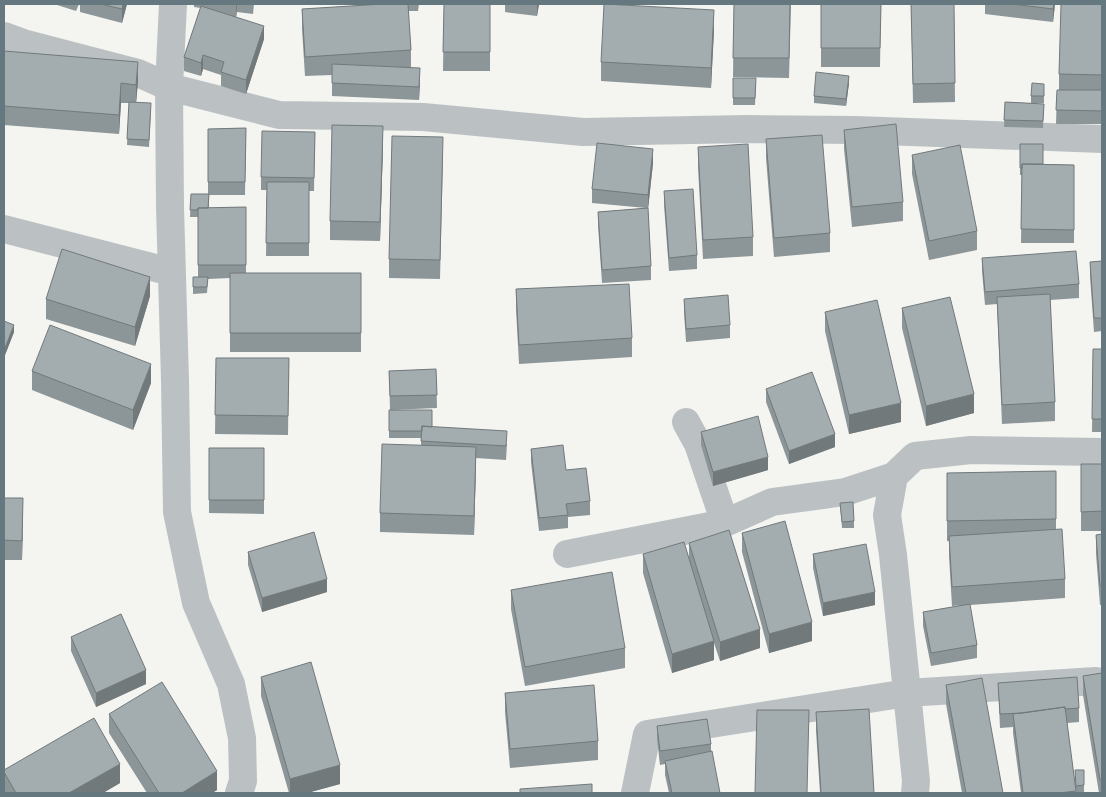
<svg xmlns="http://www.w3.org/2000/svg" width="1106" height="797" viewBox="0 0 1106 797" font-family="'PT Sans',sans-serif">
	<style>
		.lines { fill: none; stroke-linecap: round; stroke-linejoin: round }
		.minor { stroke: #bbc1c3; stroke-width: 28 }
		.wall { fill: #8c9597 }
		.shaded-wall { fill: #72797b }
		.building { fill: #a3adb0; stroke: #72797b }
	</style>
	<rect width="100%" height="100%" fill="#f4f4f1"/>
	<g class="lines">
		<path class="minor" d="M173,4L169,87L170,207L175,380L177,512L196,603L231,684L242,738L243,781L239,793
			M4,36L23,43L138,73L169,87L279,115L423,117L583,132L748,129L856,130L1102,139
			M4,229L171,272
			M686,422L698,444L725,523
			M567,554L725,523L772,502L845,492L894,476
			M635,793L647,734L907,693L1096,681
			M915,793L916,781L893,555L887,515L894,476L915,456L971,450L1102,452"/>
	</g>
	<path class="wall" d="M54,4H79L76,11Z
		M80,4H127L122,23L80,12Z
		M194,4H254L253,14L237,12L236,17L264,39L246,94L221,86V75L203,69L201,76L184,71V57L201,8L194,7Z
		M383,4H419L418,11H408L411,50V67L420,81L419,100L332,96V75L305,76L302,29V9Z
		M444,4H490V71H443Z
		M505,4H539L537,16L505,12Z
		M734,4H791L789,78L733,77Z
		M821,4H881L880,67H821Z
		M911,4H954L955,102L913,103Z
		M985,4H1055L1053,22L985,14Z
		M1102,4V124H1056L1057,90H1059V74Z
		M714,30L711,88L601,81V62Z
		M4,51L138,81L136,103L151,110L149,147L127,145L129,103H121L119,134L4,125Z
		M733,78L756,85L755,105H733Z
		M849,83L846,106L814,103V96Z
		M1044,84V103H1031V96Z
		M1005,102L1044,104L1043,128L1004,127Z
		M246,128L245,195H209V208L246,207V273H361V352H230V278L208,279L207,293L193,294V277H198V217H190L191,194H208V129Z
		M844,130L903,202V221L852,227L844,149Z
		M315,132L314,191H309V256H266L267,190H261V177Z
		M766,139L830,233V252L774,257L766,158Z
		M1020,144L1043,164L1074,165V243H1021L1022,175H1020Z
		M383,145L380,241L330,240V221Z
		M698,147L753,237V256L703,259L698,167Z
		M912,155L977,231V250L929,260L912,174Z
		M443,156L440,279L389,278V259Z
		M653,163L648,209L651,266V280L602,283L598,225V212L646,208L592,203V189Z
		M664,191L697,255V269L669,271L664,205Z
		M982,258L1079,284V298L1050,300L1055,402V421L1002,424L997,304L985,305L982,271Z
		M1102,261V331L1094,332L1090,276V262Z
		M516,289L632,338V357L519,364L516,309Z
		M150,296L135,346L46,319V299Z
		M684,299L730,325V338L686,342L684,312Z
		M902,308L974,413L926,426L902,328Z
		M825,312L901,422L849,434L825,331Z
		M4,321L14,332L5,355L4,354Z
		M1093,349H1102V432H1092Z
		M216,358H289L288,435L215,434Z
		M436,369L437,408L390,410L389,371Z
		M32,371L151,383L133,430L32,390Z
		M766,389L835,447L789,464L766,402Z
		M389,410L432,427L507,444L506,460L476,458L474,535L380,532V513L421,445V438H389Z
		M701,432L768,470L713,486L701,445Z
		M209,448H264V514L209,513Z
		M531,449L566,470L590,501V515L568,517V528L539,531L531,462Z
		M1081,464H1102V531H1081Z
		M1056,471V529L1065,579V598L970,605L977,645V658L931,666L923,626V612L962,605L952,606L949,556V541H947V473Z
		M4,498L23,518L22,560H4Z
		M840,503L854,521V528H842Z
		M742,533L812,641L769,653L742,552Z
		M1102,534V605H1100L1096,554V535Z
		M689,543L760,648L720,661L712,637L714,660L672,673L643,573V554L689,557Z
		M248,552L327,592L262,612L248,565Z
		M813,554L875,605L823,616L813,568Z
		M511,590L625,648V668L525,686L511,609Z
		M71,637L146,684L96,707L71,651Z
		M1102,673V793H1099L1083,695V676Z
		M261,677L340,784L307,793H289L261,696Z
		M998,683L1079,708V722L1067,723L1076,793H1021L1013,733V727L1000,728Z
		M946,685L1003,793H962L946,704Z
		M505,693L598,741V760L510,768L505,712Z
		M816,712L874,793H820L816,731Z
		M109,714L217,790L212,793H147L109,733Z
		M657,726L711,744V752L720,793H669L665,775V764L660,765L657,739Z
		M4,770L120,783L103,793H5L4,791Z
		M1075,770H1084V792L1076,793Z"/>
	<path class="shaded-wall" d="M123,4H127L122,23V9Z
		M236,4H237L236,19Z
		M537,4H539L537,16Z
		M1054,4H1055L1053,22V9Z
		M714,10V30L711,88V68Z
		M264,26V39L246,94V80Z
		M203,55V69L201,76V63Z
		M138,62V81L136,104V85Z
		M420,68V81L419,100V87Z
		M849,76V83L846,106V99Z
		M121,83V103L119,134V115Z
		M383,126V145L380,241V222Z
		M653,149V163L648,209V195Z
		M150,277V296L135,346V327Z
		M14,325V332L5,355V348Z
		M151,364V383L133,430V410Z
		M974,394V413L926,426V406Z
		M901,403V422L849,434V415Z
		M835,434V447L789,464V451Z
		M476,447V466L474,535V516Z
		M768,457V470L713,486V472Z
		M23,498V518L22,560V541Z
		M327,579V592L262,612V598Z
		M875,592V605L823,616V603Z
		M812,622V641L769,653V634Z
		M760,629V648L720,661V642Z
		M714,641V660L672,673V654Z
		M146,670V684L96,707V693Z
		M120,764V783L103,793H69Z
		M340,765V784L307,793H290V779Z
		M217,771V790L212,793H182Z"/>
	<path class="building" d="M101,4H123L122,9Z
		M383,4H408L411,50L305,57L302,9Z
		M444,4H490V52H443Z
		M604,4L714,10L711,68L601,62Z
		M734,4H790L789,58H733Z
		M821,4H881L880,48H821Z
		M911,4H954L955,83L913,84Z
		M1012,4H1054L1053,9Z
		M1061,4H1102V75L1059,74Z
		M201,6L264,26L246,80L221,72L224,62L203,55L201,63L184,57Z
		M4,51L138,62L136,85L121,83L119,115L4,106Z
		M332,64L420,68L419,87L332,83Z
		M816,72L849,76L846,99L814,96Z
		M733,78H756L755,98H733Z
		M1032,83L1044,84V96H1031Z
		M1057,90H1102V111L1056,110Z
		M129,102L151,103L149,140L127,139Z
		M1005,102L1044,104L1043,121L1004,120Z
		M896,124L903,202L852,207L844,130Z
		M332,125L383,126L380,222L330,221Z
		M246,128L245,182H208V129Z
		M262,131L315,132L314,178L261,177Z
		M822,135L830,233L774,238L766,139Z
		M392,136L443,137L440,260L389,259Z
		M597,143L653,149L648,195L592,189Z
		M748,144L753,237L703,240L698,147Z
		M1020,144H1043V164H1022V168H1020Z
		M960,145L977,231L929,241L912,155Z
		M1022,164L1074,165V230L1021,229Z
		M267,182H309V243H266Z
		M693,189L697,255L669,258L664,191Z
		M191,194H209L208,208H198V210H190Z
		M246,207V265H198V208Z
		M648,208L651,266L602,270L598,212Z
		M62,249L150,277L135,327L46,299Z
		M1076,251L1079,284L985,292L982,258Z
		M1102,261V318H1094L1090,262Z
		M230,273H361V333H230Z
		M193,277H208L207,287H193Z
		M629,284L632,338L519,345L516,289Z
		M1050,294L1055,402L1002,405L997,297Z
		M728,295L730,325L686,329L684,299Z
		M950,297L974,394L926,406L902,308Z
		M877,300L901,403L849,415L825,312Z
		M4,321L14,325L5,348L4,347Z
		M50,325L151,364L133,410L32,371Z
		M1093,349H1102V419H1092Z
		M216,358H289L288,416L215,415Z
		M436,369L437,395L390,396L389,371Z
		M812,372L835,434L789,451L766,389Z
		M389,410H432V427L422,426V431H389Z
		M758,416L768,457L713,472L701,432Z
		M422,426L507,431L506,446L421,441Z
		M382,444L476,447L474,516L380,513Z
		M563,445L566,470L586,468L590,501L566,504L568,515L539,518L531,449Z
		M209,448H264V500H209Z
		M1081,464H1102V511L1081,512Z
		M1056,471V519L947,521V473Z
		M4,498H23L22,541L4,540Z
		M853,502L854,521L842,522L840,503Z
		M785,521L812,622L769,634L742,533Z
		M1062,529L1065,579L952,587L949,536Z
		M729,530L760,629L720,642L689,543Z
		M314,532L327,579L262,598L248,552Z
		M1102,534V586H1100L1096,535Z
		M684,542L714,641L672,654L643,554Z
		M866,544L875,592L823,603L813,554Z
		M612,572L625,648L525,667L511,590Z
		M970,604L977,645L931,653L923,612Z
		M121,614L146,670L96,693L71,637Z
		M311,662L340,765L290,779L261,677Z
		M1102,673V780H1100L1083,676Z
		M1077,677L1079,708L1065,709V707L1023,713L1000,714L998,683Z
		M982,678L1003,793H966L946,685Z
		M162,682L217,771L182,793H159L109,714Z
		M594,685L598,741L510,749L505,693Z
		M1065,707L1076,791L1059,793H1023L1013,714Z
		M869,709L874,793H821L816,712Z
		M757,710H809L807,793H755Z
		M94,718L120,764L69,793H16L4,772V770Z
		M707,719L711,744L660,751L657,726Z
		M712,751L720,793H672L665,761Z
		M1075,770H1084V785L1076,786Z
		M592,784V793H520V789Z"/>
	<rect width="1106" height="797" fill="none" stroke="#657880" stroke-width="10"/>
</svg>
